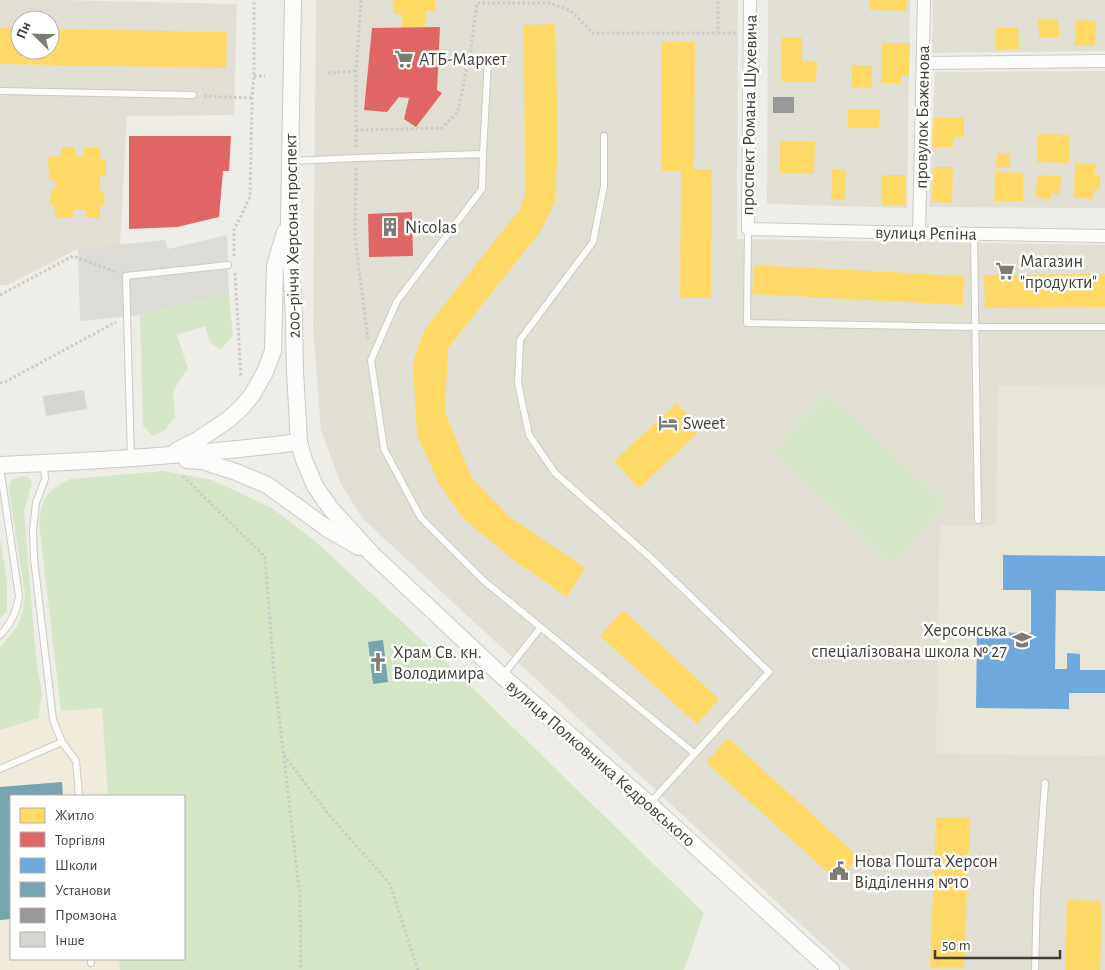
<svg xmlns="http://www.w3.org/2000/svg" width="1105" height="970" viewBox="0 0 1105 970" font-family="'Alegreya Sans',sans-serif">
	<style>
		.residential { fill: #e1dfd4; fill-rule: evenodd }
		.commercial { fill: #efead9 }
		.education { fill: #e7e5d6 }
		.green { fill: #d5e6c8 }
		.parking { fill: #dcdbd6 }
		.homes { fill: #ffd966 }
		.shops { fill: #e06666 }
		.schools { fill: #6fa8dc }
		.public { fill: #76a5af }
		.industry { fill: #999 }
		.building { fill: #d6d5cf }
		.lines { fill: none; stroke-linecap: round; stroke-linejoin: round }
		.service-casing { stroke: #cbcac4; stroke-width: 8 }
		.minor-casing { stroke: #cbcac4; stroke-width: 14 }
		.tertiary-casing { stroke: #cbcac4; stroke-width: 18 }
		.path { stroke: #cbcac6; stroke-width: 3; stroke-dasharray: 2.5 2.5; stroke-linecap: butt }
		.service { stroke: #fcfcfb; stroke-width: 6 }
		.minor { stroke: #fcfcfb; stroke-width: 12 }
		.tertiary { stroke: #fcfcfb; stroke-width: 16 }
		.labels { text-anchor: middle; stroke-width: 5; stroke-linejoin: round; paint-order: stroke }
		.poi-label { font-size: 18px; fill: #413e34; stroke: #fff; text-anchor: start }
		.street-label { font-size: 18px; fill: #413e34; stroke: #fff }
	</style>
	<rect width="100%" height="100%" fill="#edece6"/>
	<path class="residential" d="M0,0H54L237,4L234,115L127,116L120,245L78,249L7,285H0ZM20,20H50V50H20Z
		M316,0H738L737,239L1105,245V385L999,386L996,526H940L937,753L1105,756V970H850L363,519L341,484L321,430L313,326Z
		M768,0H910L907,208L767,204Z
		M933,0H1105V51L932,53Z
		M1105,71V208L929,207L935,72Z"/>
	<path class="commercial" d="M102,707L108,796H11V959H119L120,970H0V717Z"/>
	<path class="education" d="M1105,385V756L936,753L940,525L996,526L998,386Z"/>
	<path class="green" d="M229,294L233,336L220,350L210,342L205,326L177,335L188,368L173,391L175,417L165,430L152,436L143,426L140,315Z
		M828,393L946,505L891,563L773,451Z
		M164,471L212,480L272,508L315,541L454,670L704,913L684,970H120L119,959H184V796H108L102,708L61,711L39,523C42,497 47,491 70,479Z
		M22,476L28,477L32,482L24,512L36,658L42,695L38,718L0,730V647L17,627L22,614L25,594L9,491C9,481 12,478 22,476Z
		M0,538L7,580V612L0,618Z"/>
	<path class="parking" d="M227,235L229,294L140,315L80,321L78,249L165,240L168,249Z"/>
	<path class="homes" d="M394,0H435V11H425V28H402V14H393Z
		M870,0H907L906,11L869,10Z
		M1058,19L1059,37L1039,38L1038,20Z
		M1076,20L1096,21L1095,46H1075Z
		M555,24L558,142L555,201L550,213L540,232L448,348L445,413L472,478L511,518L585,568L567,597L512,559L464,519L439,484L417,435L413,362L425,329L520,209L525,195L524,25Z
		M0,28H20V50H50V29L227,32L226,68L0,64Z
		M995,28H1018L1019,49L996,50Z
		M782,37H802V61H817L816,82H782Z
		M662,42H695L694,169H712L711,298H680L681,171H662Z
		M882,43H910L909,75H901V83H881Z
		M852,65H872V88L852,87Z
		M848,109H880L879,128H848Z
		M933,118H964V137H954L953,147H932Z
		M1038,134L1070,135L1069,163L1037,162Z
		M780,141L815,142L814,174L780,173Z
		M61,147H75V156H84V148H100V159L106,158V176H100V191H104L105,206H100V218H86V210H73V218H55V205H50L51,189H55V180H49L48,157L61,156Z
		M997,153L1010,154V168H996Z
		M1075,163L1096,164L1095,176H1100V190H1094V199L1074,198Z
		M933,167H953L952,203L932,202Z
		M832,169H846V200H831Z
		M995,172L1023,173V201H994Z
		M882,175H906L905,206L881,205Z
		M1037,175L1061,176L1060,194H1051V199L1036,198Z
		M754,265L964,276L963,305L752,294Z
		M1105,274V307L985,308L984,275Z
		M677,403L701,430L639,488L614,461Z
		M623,610L719,699L697,724L600,636Z
		M728,738L859,857L837,881L706,762Z
		M936,817L970,818L964,968L930,967Z
		M1067,900L1102,901L1100,970H1065Z"/>
	<path class="shops" d="M440,27L437,90L442,93L416,127L404,119L409,98L399,97L387,112L364,110L372,28Z
		M129,136H231L229,171H223L219,217L177,227L129,229Z
		M412,212L413,256L369,257L368,214Z"/>
	<path class="schools" d="M1003,555L1105,556V591L1056,590L1055,669H1067V653L1080,654V670H1105V693H1069V709L976,708L977,632L1031,633V590H1003Z"/>
	<path class="public" d="M383,640L388,682L373,684L368,642Z
		M62,782L63,796H11V919L0,920V787Z"/>
	<path class="industry" d="M773,97H794V113H773Z"/>
	<path class="building" d="M84,390L87,409L46,416L43,396Z"/>
	<g class="lines">
		<g class="service-casing">
			<path id="service" d="M0,91L193,95
				M604,136V186L593,242L520,340L518,383L529,435L555,473L651,558L769,672L650,803
				M483,154L488,59
				M290,161L356,158L483,154L482,189L397,301L371,360L384,449L421,518L483,580L694,753
				M748,229L747,323L975,327H1105
				M974,234L978,520
				M131,458L126,276L228,265
				M44,465L45,479L36,503L33,531L34,559L53,720L62,742L76,761L79,796
				M0,635C11,624 17,611 19,596L0,467
				M503,675L541,627
				M0,769L62,742
				M91,959V963
				M1035,970L1037,894L1045,783"/>
		</g>
		<g class="minor-casing">
			<path id="minor" d="M750,0L748,229L919,233L1105,236
				M923,63L1105,61
				M919,233L924,0"/>
		</g>
		<g class="tertiary-casing">
			<path id="tertiary" d="M293,0L289,223L294,318L295,372L299,442L304,460L315,486L331,509L372,554L502,676L649,804L831,970
				M176,451L196,441L228,420L241,408L252,395L265,372L273,351L275,266L285,232
				M187,460L202,461L236,472L267,485L328,529L359,547
				M0,465C100,461 200,455 299,442"/>
		</g>
		<path class="path" d="M361,0L356,71V130L442,128L458,112L471,46L477,3H550L571,11L593,33H718V0
			M718,33H738
			M328,73L356,71
			M254,76H265
			M204,96L252,98
			M356,147V130
			M356,168L355,239L368,339
			M234,256V230L250,197L252,98L254,76V0
			M235,273L241,377
			M0,295L73,256L116,272
			M0,383L5,382L116,322
			M183,476L265,557L274,673L300,896L301,970
			M284,755L329,815L390,884L418,970"/>
		<use href="#service" class="service"/>
		<use href="#minor" class="minor"/>
		<use href="#tertiary" class="tertiary"/>
	</g>
	<defs>
		<g id="supermarket-bare" transform="scale(1.5)"><path d="M-6-5.5h2.5l.6 2H6L4.5 2H-2.5L-4.4-4H-6ZM-1.5 3.2a1.3 1.3 0 1 0 .1 0ZM3 3.2a1.3 1.3 0 1 0 .1 0Z" fill="#7d7b72" stroke="#fff" stroke-width="2.5" paint-order="stroke"/></g>
		<g id="building-bare" transform="scale(1.5)"><path d="M-4-6H4V6H1V3H-1V6H-4ZM-2.5-4.3h1.7v1.8h-1.7ZM.8-4.3h1.7v1.8H.8ZM-2.5-1h1.7V.8h-1.7ZM.8-1h1.7V.8H.8Z" fill="#7d7b72" stroke="#fff" stroke-width="2.5" paint-order="stroke"/></g>
		<g id="hotel-bare" transform="scale(1.5)"><path d="M-6-4.5h1.5V1H6V5H4.5V3h-9V5H-6ZM-4 0a1.8 1.8 0 1 1 3.6 0ZM.5 0V-2.5h3Q6-2.5 6 0Z" fill="#7d7b72" stroke="#fff" stroke-width="2.5" paint-order="stroke"/></g>
		<g id="school-bare" transform="scale(1.5)"><path d="M0-5L7-2L0 1L-7-2ZM-4 1L0 2.5L4 1V4Q0 6-4 4Z" fill="#7d7b72" stroke="#fff" stroke-width="2.5" paint-order="stroke"/></g>
		<g id="church-bare" transform="scale(1.5)"><path d="M-1.2-6h2.4v3.5h3.3v2.4h-3.3V6h-2.4V-.1h-3.3v-2.4h3.3Z" fill="#7d7b72" stroke="#fff" stroke-width="2.5" paint-order="stroke"/></g>
		<g id="civic-bare" transform="scale(1.5)"><path d="M-.6-6.5H3V-4.5H.6V-3L4-1V1h2V6H-6V1h2V-1L-.6-3ZM-1.2 2.5V6h2.4V2.5Z" fill="#7d7b72" stroke="#fff" stroke-width="2.5" paint-order="stroke"/></g>
	</defs>
	<g fill-rule="evenodd">
		<use href="#supermarket-bare" x="404" y="59"/>
		<use href="#building-bare" x="390" y="227"/>
		<use href="#supermarket-bare" x="1005" y="271"/>
		<use href="#hotel-bare" x="668" y="423"/>
		<use href="#school-bare" x="1022" y="640"/>
		<use href="#church-bare" x="378" y="662"/>
		<use href="#civic-bare" x="839" y="871"/>
	</g>
	<g class="labels">
		<g class="poi-label">
			<text x="419" y="65">АТБ-Маркет</text>
			<text x="405" y="233">Nicolas</text>
			<text x="1020" y="267">Магазин<tspan x="1020" dy="21">"продукти"</tspan></text>
			<text x="683" y="429">Sweet</text>
			<text x="1007" y="636" text-anchor="end">Херсонська<tspan x="1007" dy="21">спеціалізована школа № 27</tspan></text>
			<text x="393" y="658">Храм Св. кн.<tspan x="393" dy="21">Володимира</tspan></text>
			<text x="854" y="867">Нова Пошта Херсон<tspan x="854" dy="21">Відділення №10</tspan></text>
		</g>
		<g class="street-label">
			<text transform="translate(749 115) rotate(-89)" y="6">проспект Романа Шухевича</text>
			<text transform="translate(922 117) rotate(-89)" y="6">провулок Баженова</text>
			<text transform="translate(926 233) rotate(1)" y="6">вулиця Рєпіна</text>
			<text transform="translate(292 236) rotate(-91)" y="6">200-річчя Херсона проспект</text>
			<text transform="translate(601 763) rotate(41)" y="6">вулиця Полковника Кедровського</text>
		</g>
	</g>
	<rect x="10" y="795" width="175" height="165" fill="#ffffff" stroke="#b3b2ae"/>
	<rect x="20" y="808" width="25" height="15" fill="#ffd966" stroke="#b3b2ae"/>
	<text x="55" y="820" font-size="15" fill="#413e34">Житло</text>
	<rect x="20" y="832" width="25" height="15" fill="#e06666" stroke="#b3b2ae"/>
	<text x="55" y="845" font-size="15" fill="#413e34">Торгівля</text>
	<rect x="20" y="858" width="25" height="15" fill="#6fa8dc" stroke="#b3b2ae"/>
	<text x="55" y="870" font-size="15" fill="#413e34">Школи</text>
	<rect x="20" y="882" width="25" height="15" fill="#76a5af" stroke="#b3b2ae"/>
	<text x="55" y="895" font-size="15" fill="#413e34">Установи</text>
	<rect x="20" y="908" width="25" height="15" fill="#999999" stroke="#b3b2ae"/>
	<text x="55" y="920" font-size="15" fill="#413e34">Промзона</text>
	<rect x="20" y="932" width="25" height="15" fill="#d6d5cf" stroke="#b3b2ae"/>
	<text x="55" y="945" font-size="15" fill="#413e34">Інше</text>
	<g transform="translate(35 35) rotate(293)"><circle r="24" fill="#ffffff" stroke="#b3b2ae"/>
	<path d="M0-4L9 19L0 12L-9 19Z" fill="#7d7b72"/>
	<text y="-8" font-size="14" font-weight="bold" text-anchor="middle" fill="#413e34">Пн</text>
	</g>
	<path d="M935 950v8h125v-8" fill="none" stroke="#413e34" stroke-width="2.5"/>
	<text x="942" y="950" font-size="15" fill="#413e34" stroke="#ffffff" stroke-width="4" paint-order="stroke">50 m</text>
</svg>
